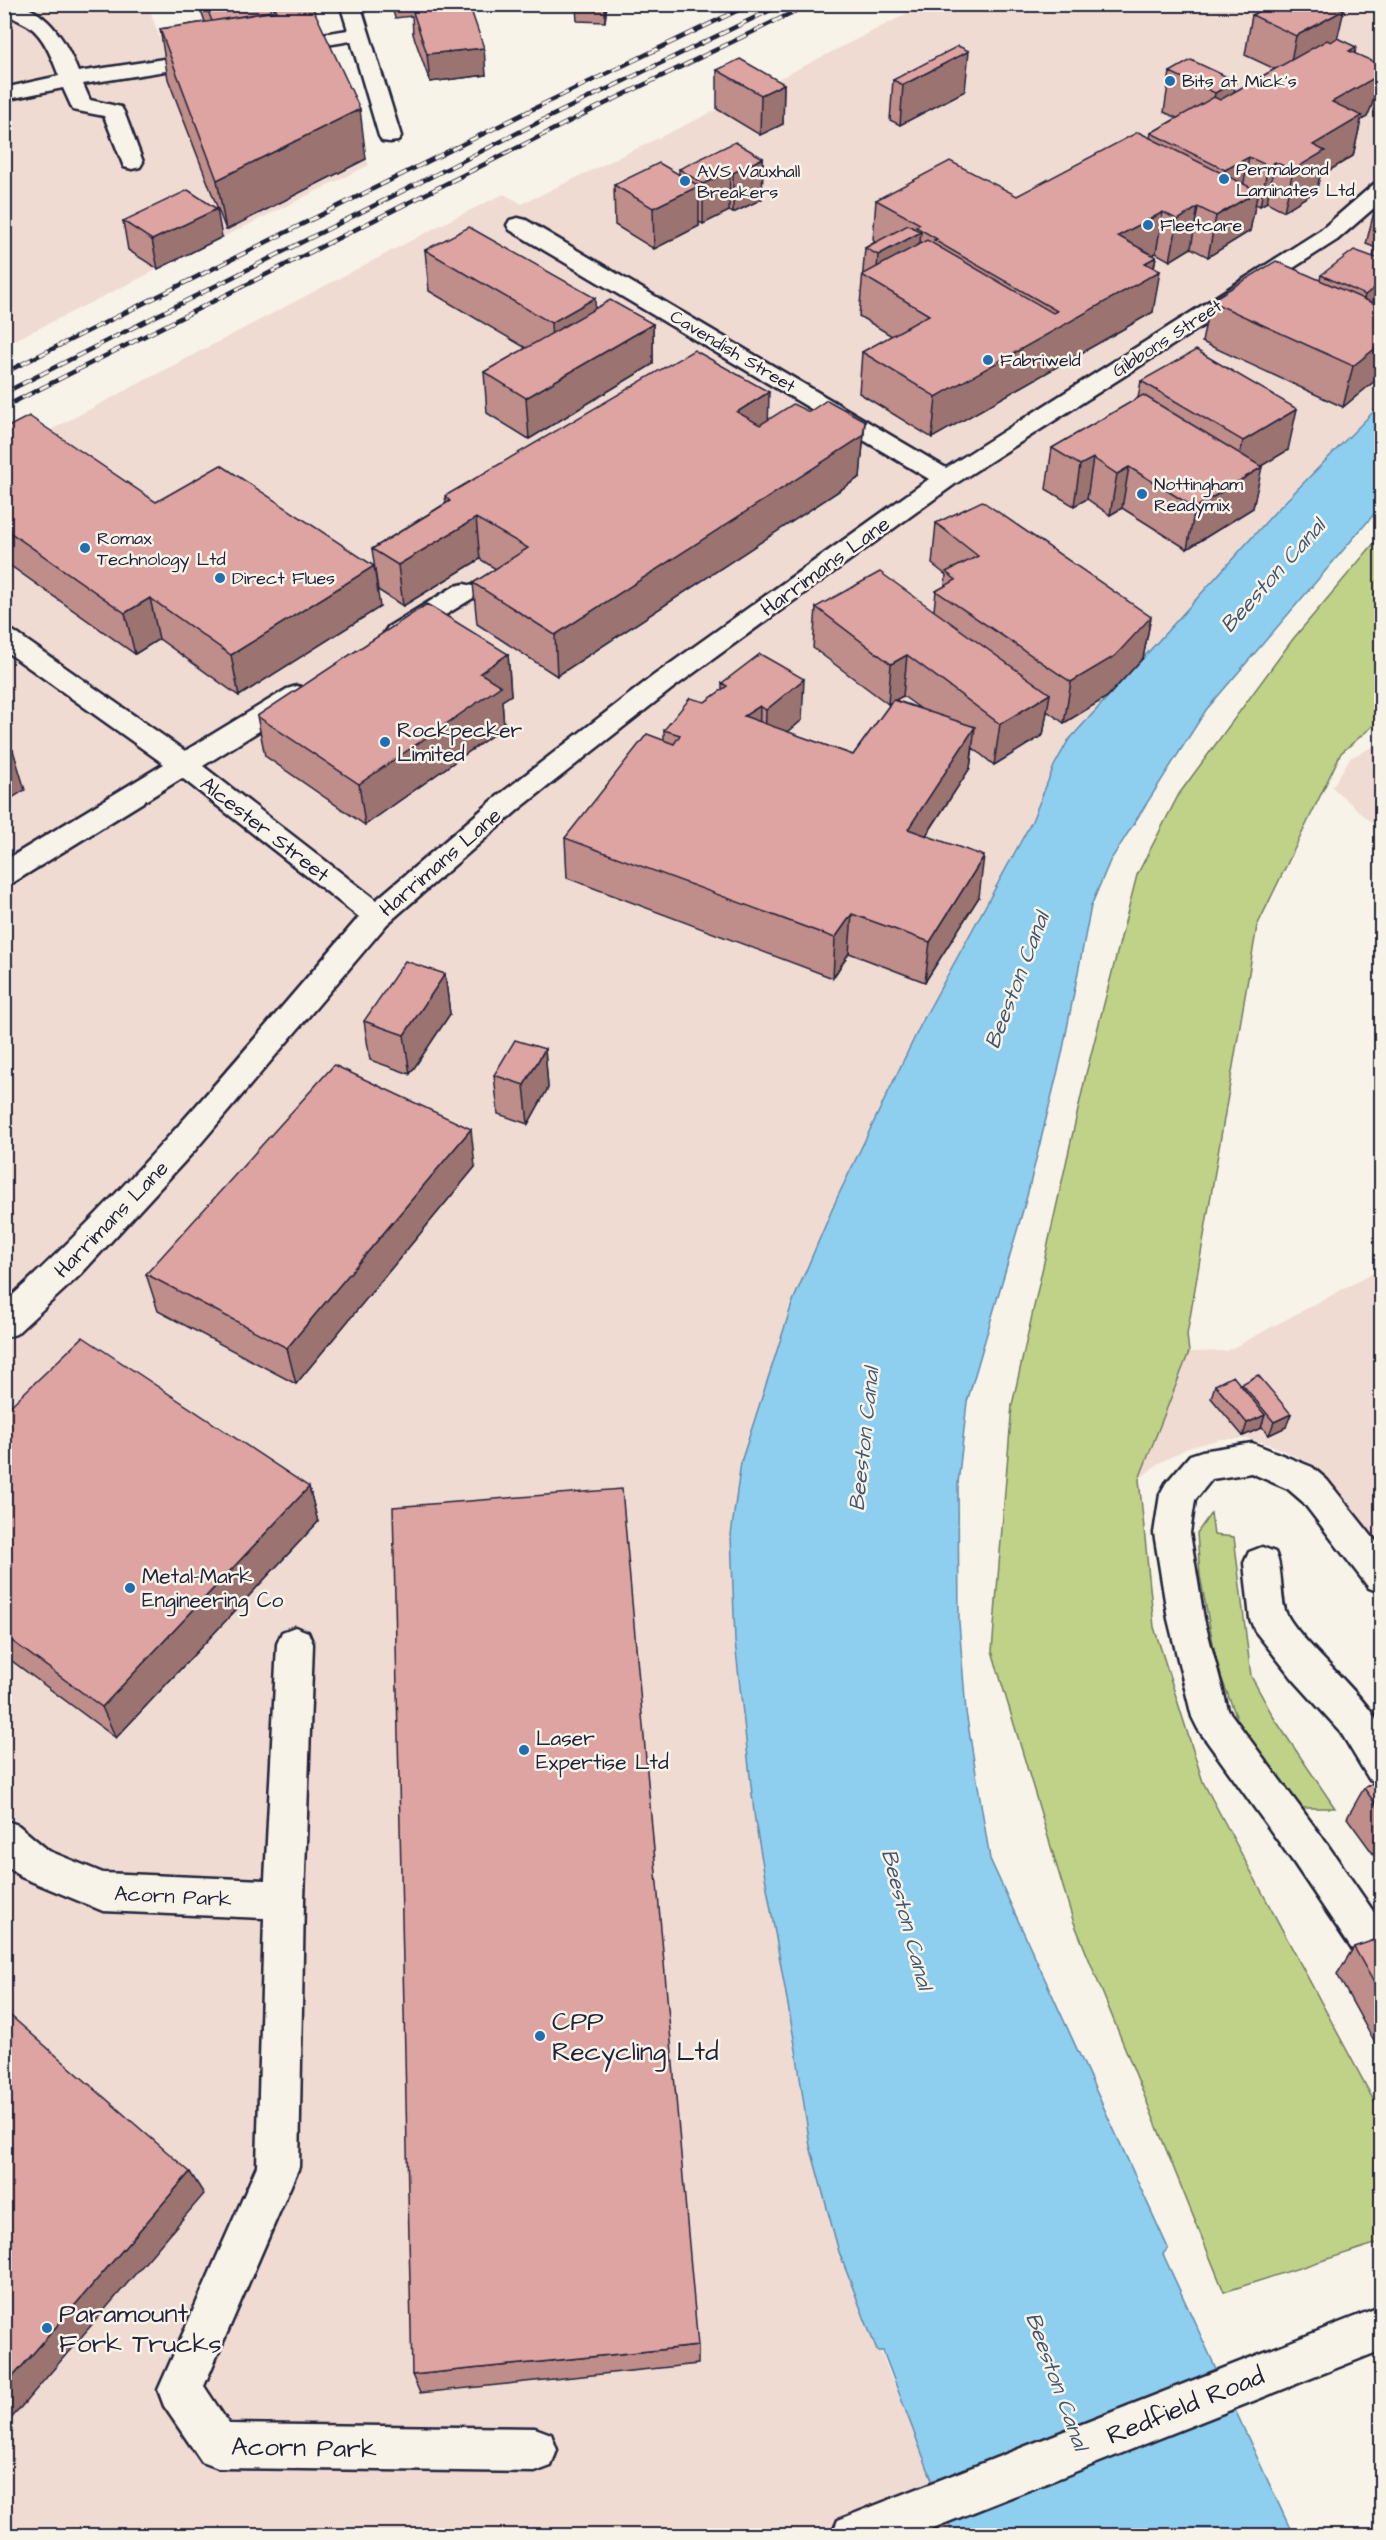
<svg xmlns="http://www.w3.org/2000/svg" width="1386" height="2540" viewBox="0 0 1386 2540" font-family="'Architects Daughter',sans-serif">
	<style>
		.built { fill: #f0dbd3 }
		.green { fill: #bfd288; stroke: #707a62; stroke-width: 1.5 }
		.water { fill: #8eceef; stroke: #6389a7; stroke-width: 1.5 }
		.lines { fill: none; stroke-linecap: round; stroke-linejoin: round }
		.minor-casing { stroke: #22223b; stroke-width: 5 }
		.minor { fill: #f7f3e8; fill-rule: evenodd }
		.rail-casing { stroke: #22223b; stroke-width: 4.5 }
		.rail { stroke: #f7f3e8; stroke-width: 3; stroke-dasharray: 10; stroke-linecap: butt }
		.wall { fill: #bf8d8a; stroke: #22223b; stroke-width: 1.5; fill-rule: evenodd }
		.shaded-wall { fill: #9b7371; stroke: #22223b; stroke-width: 1.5 }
		.building { fill: #dea4a1; stroke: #22223b; stroke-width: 1.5 }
		.poi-dot { fill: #1f6fb2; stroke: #f7f3e8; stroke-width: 2 }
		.labels { text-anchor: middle; stroke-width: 5; stroke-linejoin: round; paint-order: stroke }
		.far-poi-label { font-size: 18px; fill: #22223b; stroke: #f7f3e8; text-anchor: start }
		.far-street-label { font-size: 18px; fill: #22223b; stroke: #f7f3e8 }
		.street-label { font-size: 21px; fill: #22223b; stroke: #f7f3e8 }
		.poi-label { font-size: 21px; fill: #22223b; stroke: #f7f3e8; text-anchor: start }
		.water-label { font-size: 22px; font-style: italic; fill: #425671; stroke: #f7f3e8 }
		.near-poi-label { font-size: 26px; fill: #22223b; stroke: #f7f3e8; text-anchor: start }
		.near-street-label { font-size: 26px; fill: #22223b; stroke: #f7f3e8 }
	</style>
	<rect width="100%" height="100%" fill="#f7f3e8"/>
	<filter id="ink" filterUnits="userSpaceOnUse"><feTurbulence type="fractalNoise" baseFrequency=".0167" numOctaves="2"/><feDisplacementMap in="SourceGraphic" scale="12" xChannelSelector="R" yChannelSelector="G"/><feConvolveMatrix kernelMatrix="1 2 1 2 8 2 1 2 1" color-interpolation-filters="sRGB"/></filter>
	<g filter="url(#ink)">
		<path class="built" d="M5,5H148L166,57L366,159L369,165L5,345Z
			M924,5H1381V404L1274,513L1068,741L1054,766L1032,821L923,1020L837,1198L793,1301L741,1462L731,1535L735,1642L755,1821L796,2050L810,2146L839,2252L911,2425L953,2535L5,2536V454L452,219L504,194L522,204L739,99Z
			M1381,743V831L1332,787L1350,758Z
			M1381,1269V1556L1321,1480L1297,1457L1269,1444L1248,1439H1221L1188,1448L1159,1463L1139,1479L1189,1352L1227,1351Z"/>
		<path class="green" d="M1381,535V719L1341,753L1257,926L1187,1335L1189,1352L1139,1479L1154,1627L1203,1782L1381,2114V2242L1224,2292L1073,1920L992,1651L1012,1405L1086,1074L1137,875L1179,794L1293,639Z
			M1211,1513L1214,1535L1234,1537L1251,1676L1274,1718L1335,1808H1301L1270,1771L1238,1721L1218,1669L1200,1576L1197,1533Z"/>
		<path class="water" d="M1381,404V506L1206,710L1110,861L1091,906L1062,1054L1026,1200L967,1402L958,1484L959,1622L966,1712L990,1859L1168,2248L1163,2254L1293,2535H953L883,2351H877L839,2252L810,2146L796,2050L755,1821L735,1642L731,1535L741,1462L793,1301L837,1198L923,1020L1032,821L1054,766L1068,741L1274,513Z"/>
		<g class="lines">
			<g class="minor-casing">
				<path id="minor" d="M17,4C50,13 67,43 78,72L210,52L217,54L220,58L217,62L210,64L83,84L90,100L121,107L124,112L143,162L140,167L132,169L124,167L104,116L73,110L63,88L4,100V88L59,76C52,58 45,38 29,26C21,21 10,18 5,10L8,6Z
					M340,4H360L401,136L398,141L390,142L382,141L379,136L351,41L284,52L277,50L274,46L277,42L284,40L348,30Z
					M1382,183V201L1337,240L955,484L673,688L519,809L387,924L196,1149L80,1275L16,1334L4,1338V1303C134,1186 245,1049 359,917L182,778L14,882L4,885V861L164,764L4,650V628L13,631L185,751L287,689L297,686L307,689L311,695L307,701L203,766L376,900L499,795L653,676L929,479L510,230L507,225L510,220L518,218L526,220L946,468L1321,230L1374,184Z
					M464,584L473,586L477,592L473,598L406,639L397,642L388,639L384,633L388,627L455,586Z
					M1252,1443L1312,1467L1327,1480L1382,1549V1593L1369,1588L1303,1502L1288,1489L1251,1473L1212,1479L1195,1500L1190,1533L1204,1619L1228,1710L1322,1837L1382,1924V1978L1368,1973L1294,1863L1198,1729L1192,1717L1168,1619L1154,1533L1160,1494L1166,1483L1190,1455L1202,1451Z
					M1262,1547L1275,1552C1284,1571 1279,1600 1287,1615C1304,1647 1376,1703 1382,1733C1384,1748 1382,1767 1382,1784L1369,1779L1340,1731L1293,1679L1255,1631L1250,1619L1244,1563L1249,1552Z
					M295,1627L308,1632L313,1644L304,1900L299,2167L204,2386L229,2424L535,2428L551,2434L557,2450L551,2466L535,2472L218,2468L202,2462L164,2406L158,2390L257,2166L264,1918L103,1911L21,1877L4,1863V1820L18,1825L49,1851L103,1873L265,1880L277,1644L282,1632Z
					M1382,2306V2350L913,2536H831L838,2520Z"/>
			</g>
			<use href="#minor" class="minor"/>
			<g class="rail-casing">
				<path id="rail" d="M4,373L535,108L751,4
					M4,393L541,121L783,4
					M4,407L588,112L810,4"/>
			</g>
			<use href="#rail" class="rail"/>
		</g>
		<path class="wall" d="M199,4H269L272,12H274L273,4L366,159L226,230L168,79L160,29L205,22Z
			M391,4H479V10L471,11L486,75L430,82L413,34L412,16L395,18Z
			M607,4L605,22L577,21L576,7Z
			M1252,15L1337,39L1356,47L1355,53L1372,105L1367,117L1361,120L1353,156L1320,176L1316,191L1284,211L1267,202L1260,206L1255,204L1250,231L1208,257L1191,248L1170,261L1156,253L1152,255L1156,257L1154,268L1153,312L932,438L859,393L862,352L892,336L859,316L865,248L875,242L873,240L876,200L1017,196L1150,138L1151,133L1177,118L1164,112L1170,72L1234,92L1275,69L1245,55Z
			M717,70L784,84L783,124L760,135L717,109Z
			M893,80L965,91L900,125L890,120Z
			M763,158L762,199L733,213L729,211L703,224L699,222V226L654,249L615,225L614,185L679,174V169Z
			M1382,198V375L1343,407L1202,342L1210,301L1320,280L1321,275L1373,257L1376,248L1366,244L1376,204Z
			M123,221L222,237L158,269L128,250Z
			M425,250L595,308L653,324V364L529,439L487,413L484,372L526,348L429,291Z
			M1141,381L1288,450L1261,466L1253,508L1187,549L1122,508L1110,515L1087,499L1074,506L1046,489L1052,448L1138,398Z
			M809,412L865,421L860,477L557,676L477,624L473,583L496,569L480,559L403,606L378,590L372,549L446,503L445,496L768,420Z
			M4,429L156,502L380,607L239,696L159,639L135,654L4,561Z
			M936,523L1151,617L1143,658L1107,697L1064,723L1047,711L1043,735L994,765L973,748L970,768L926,836L979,897L925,982L849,953L833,978L567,878L565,838L664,741V730L722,690V683L802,720L788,732L853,755L891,703L888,704L813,648L816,607L934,610L936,591L945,586L946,575L932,564ZM903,696L921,709L895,700Z
			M508,654L511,695L502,701L504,727L365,825L265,756L257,716Z
			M445,974L450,1014L410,1074L370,1060L364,1021Z
			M545,1049L548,1088L528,1124L498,1114L494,1075Z
			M475,1167L296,1384L158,1311L146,1274Z
			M1242,1384L1286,1427L1269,1435L1261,1426V1428L1243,1436L1211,1398L1215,1385H1241Z
			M4,1412L309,1487L318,1522L116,1738L4,1655Z
			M1382,1778V1866L1347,1818L1364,1788Z
			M1382,1940V2056L1337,1974L1354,1947Z
			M698,2346V2364L420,2393L412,2375Z"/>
		<path class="shaded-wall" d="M605,4H607L605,22Z
			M1344,10L1335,49L1288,75L1296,36Z
			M1356,47L1347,87L1349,51Z
			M484,48L486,75L430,82L427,54Z
			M969,51L965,91L900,125L903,85Z
			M1381,65L1372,105L1367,117L1361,120L1353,156L1320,176L1316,191L1284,211L1293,170L1313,145L1332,102Z
			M1236,81L1229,121L1208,133L1215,93Z
			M784,84L783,124L760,135L761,95Z
			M360,109L366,159L226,230L217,180Z
			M1249,157L1241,197L1218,210L1225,170Z
			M763,158L762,199L733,213V173Z
			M1275,162L1267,202L1260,206L1268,166Z
			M730,171L729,211L703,224V184Z
			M699,186V226L654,249L653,208Z
			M1258,191L1250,231L1208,257L1216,216Z
			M1198,207L1191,248L1170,261L1178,220Z
			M217,209L222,237L158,269L152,240Z
			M1163,212L1156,253L1112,277L1118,236Z
			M921,232L917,273L876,283L878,255Z
			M1156,257L1152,275L1160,271L1153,312L932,438L936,397L1145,263Z
			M1377,286L1366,327L1355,335L1365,295Z
			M595,298L596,338L553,364L551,323Z
			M653,324V364L529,439L526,398Z
			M1382,343V375L1343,407L1353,366Z
			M769,392L768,432L737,412Z
			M1297,409L1288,450L1234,482L1243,441Z
			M865,421L860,477L557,676L555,635Z
			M1093,458L1087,499L1074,506L1080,465Z
			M1129,467L1122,508L1110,515L1117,474Z
			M1262,467L1253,508L1187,549L1195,508Z
			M476,518L480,559L403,606L398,565Z
			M374,566L380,607L239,696L231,655Z
			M150,598L159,639L135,654L125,613Z
			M1151,617L1143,658L1107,697L1064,723L1071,682Z
			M508,654L511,695L502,701L504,727L365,825L359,784L480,673Z
			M907,655L903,696L888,704L891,664Z
			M804,679L802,720L765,751L766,710Z
			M1050,694L1043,735L994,765L1000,724Z
			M760,706L759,747L744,716Z
			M975,727L970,768L904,869L908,829Z
			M13,750L25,790L4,803V755Z
			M984,856L979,897L925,982L930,942Z
			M852,914L849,953L833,978L835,938Z
			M4,944L12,966L4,971Z
			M445,974L450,1014L410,1074L404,1035Z
			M545,1049L548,1088L528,1124L524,1085Z
			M471,1129L475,1167L296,1384L287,1348Z
			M1291,1414L1286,1427L1269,1435L1274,1422Z
			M1265,1415L1261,1428L1243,1436L1247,1423Z
			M309,1487L318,1522L116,1738L102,1707Z
			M190,2172L204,2194L4,2427V2387Z"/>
		<path class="building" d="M205,4H269L272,11L212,21Z
			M273,4H311L360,109L217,180L160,29L277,11Z
			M423,4H469L484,48L427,54L411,6Z
			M576,4H605V7H576Z
			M1272,4H1329L1344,10L1296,36L1252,15Z
			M1337,38L1356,47L1349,51L1381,65L1376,77L1332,102L1362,116L1313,145L1325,151L1293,170L1275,162L1268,166L1249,157L1225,170L1151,133L1214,97L1220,100L1327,40L1331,42Z
			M958,46L969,51L903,85L893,80Z
			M740,59L784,84L761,95L717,70Z
			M1191,60L1236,81L1215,93L1170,72Z
			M1138,132L1258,191L1216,216L1198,207L1178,220L1163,212L1118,236L1156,257L1145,263L1160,271L936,397L862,352L929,315L862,275L927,240L1053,313L1057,311L934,240L937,239L916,227L920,224L876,200L950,161L1017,196Z
			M735,142L763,158L733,173L730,171L703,184L679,169Z
			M659,163L699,186L653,208L614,185Z
			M188,190L217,209L152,240L123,221Z
			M1382,198V206L1376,204Z
			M908,225L921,232L878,255L865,248Z
			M469,227L595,298L551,323L425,250Z
			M1354,250L1382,260V288L1377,286L1365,295L1321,275Z
			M1276,261L1382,307V343L1353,366L1210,301Z
			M610,300L653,324L526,398L484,372Z
			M694,350L769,392L737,412L760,425L793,404L809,412L827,400L865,421L863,436L555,635L473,583L528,548L476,518L398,565L372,549L450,501L445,496Z
			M1196,350L1297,409L1243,441L1141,381Z
			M1143,395L1262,467L1195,508L1129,467L1117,474L1093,458L1080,465L1052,448Z
			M29,416L156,502L221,465L374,566L231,655L150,598L125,613L4,528V429Z
			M982,501L1151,617L1115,656L1071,682L936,591L956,580L946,572L978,556L936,523Z
			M880,572L1050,694L1000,724L907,655L891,664L816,607Z
			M427,604L508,654L480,673L501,686L359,784L257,716Z
			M760,654L804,679L766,710L760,706L744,716L853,755L893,700L975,727L908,829L984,856L930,942L852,914L835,938L565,838L647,734L674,744L680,735L664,730L690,698L705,702L727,686L722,683Z
			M4,744L13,750L4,755Z
			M405,961L445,974L404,1035L364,1021Z
			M515,1040L545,1049L524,1085L494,1075Z
			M334,1065L471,1129L287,1348L146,1274Z
			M83,1337L309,1487L102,1707L4,1635V1412Z
			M1258,1375L1291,1414L1274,1422L1242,1384Z
			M1233,1376L1265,1415L1247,1423L1215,1385Z
			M622,1489L698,2346L412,2375L393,1507Z
			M1382,1778V1813L1364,1788Z
			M1380,1938L1382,1940V1997L1354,1947Z
			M4,2010L190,2172L4,2387Z"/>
	</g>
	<g class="poi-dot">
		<circle cx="1170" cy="81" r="6"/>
		<circle cx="1224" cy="179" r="6"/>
		<circle cx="685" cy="181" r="6"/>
		<circle cx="1148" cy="225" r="6"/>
		<circle cx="988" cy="360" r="6"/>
		<circle cx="1142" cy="494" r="6"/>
		<circle cx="85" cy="548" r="6"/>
		<circle cx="220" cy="578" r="6"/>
		<circle cx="385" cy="742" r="6"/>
		<circle cx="130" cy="1588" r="6"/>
		<circle cx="524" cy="1750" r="6"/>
		<circle cx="540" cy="2036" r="6"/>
		<circle cx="47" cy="2328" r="6"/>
	</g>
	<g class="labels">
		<g class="far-poi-label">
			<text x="1182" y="87">Bits at Mick's</text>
			<text x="1236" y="175">Permabond<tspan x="1236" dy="21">Laminates Ltd</tspan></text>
			<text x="697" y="177">AVS Vauxhall<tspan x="697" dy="21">Breakers</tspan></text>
			<text x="1160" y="231">Fleetcare</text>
			<text x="1000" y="366">Fabriweld</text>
			<text x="1154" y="490">Nottingham<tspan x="1154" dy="21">Readymix</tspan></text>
			<text x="97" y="544">Romax<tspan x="97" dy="21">Technology Ltd</tspan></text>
			<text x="232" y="584">Direct Flues</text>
		</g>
		<g class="far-street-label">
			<text transform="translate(1167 338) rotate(-33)" y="6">Gibbons Street</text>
			<text transform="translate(733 351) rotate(31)" y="6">Cavendish Street</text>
		</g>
		<g class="street-label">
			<text transform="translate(825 566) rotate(-36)" y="7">Harrimans Lane</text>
			<text transform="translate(265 829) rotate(38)" y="7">Alcester Street</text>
			<text transform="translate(440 862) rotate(-41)" y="7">Harrimans Lane</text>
			<text transform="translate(111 1219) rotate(-46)" y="7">Harrimans Lane</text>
			<text transform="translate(173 1896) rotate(3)" y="7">Acorn Park</text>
		</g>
		<g class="poi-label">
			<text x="397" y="737">Rockpecker<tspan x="397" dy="24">Limited</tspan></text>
			<text x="142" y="1583">Metal-Mark<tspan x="142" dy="24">Engineering Co</tspan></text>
			<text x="536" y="1745">Laser<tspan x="536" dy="24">Expertise Ltd</tspan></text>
		</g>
		<g class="water-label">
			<text transform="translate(1272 575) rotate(-48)" y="8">Beeston Canal</text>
			<text transform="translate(1016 980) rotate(-69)" y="8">Beeston Canal</text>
			<text transform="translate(863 1439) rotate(-84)" y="8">Beeston Canal</text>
			<text transform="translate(908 1919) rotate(75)" y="8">Beeston Canal</text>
			<text transform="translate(1058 2381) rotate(70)" y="8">Beeston Canal</text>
		</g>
		<g class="near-poi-label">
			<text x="552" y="2030">CPP<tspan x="552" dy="30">Recycling Ltd</tspan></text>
			<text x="59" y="2322">Paramount<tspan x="59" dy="30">Fork Trucks</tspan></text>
		</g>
		<g class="near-street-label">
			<text transform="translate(1185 2405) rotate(-22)" y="9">Redfield Road</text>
			<text transform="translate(304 2447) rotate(1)" y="9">Acorn Park</text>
		</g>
	</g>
	<rect width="1386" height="2540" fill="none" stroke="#f7f3e8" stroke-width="24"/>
	<rect x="12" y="12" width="1362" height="2516" fill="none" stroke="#22223b" stroke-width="2" filter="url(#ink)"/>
</svg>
